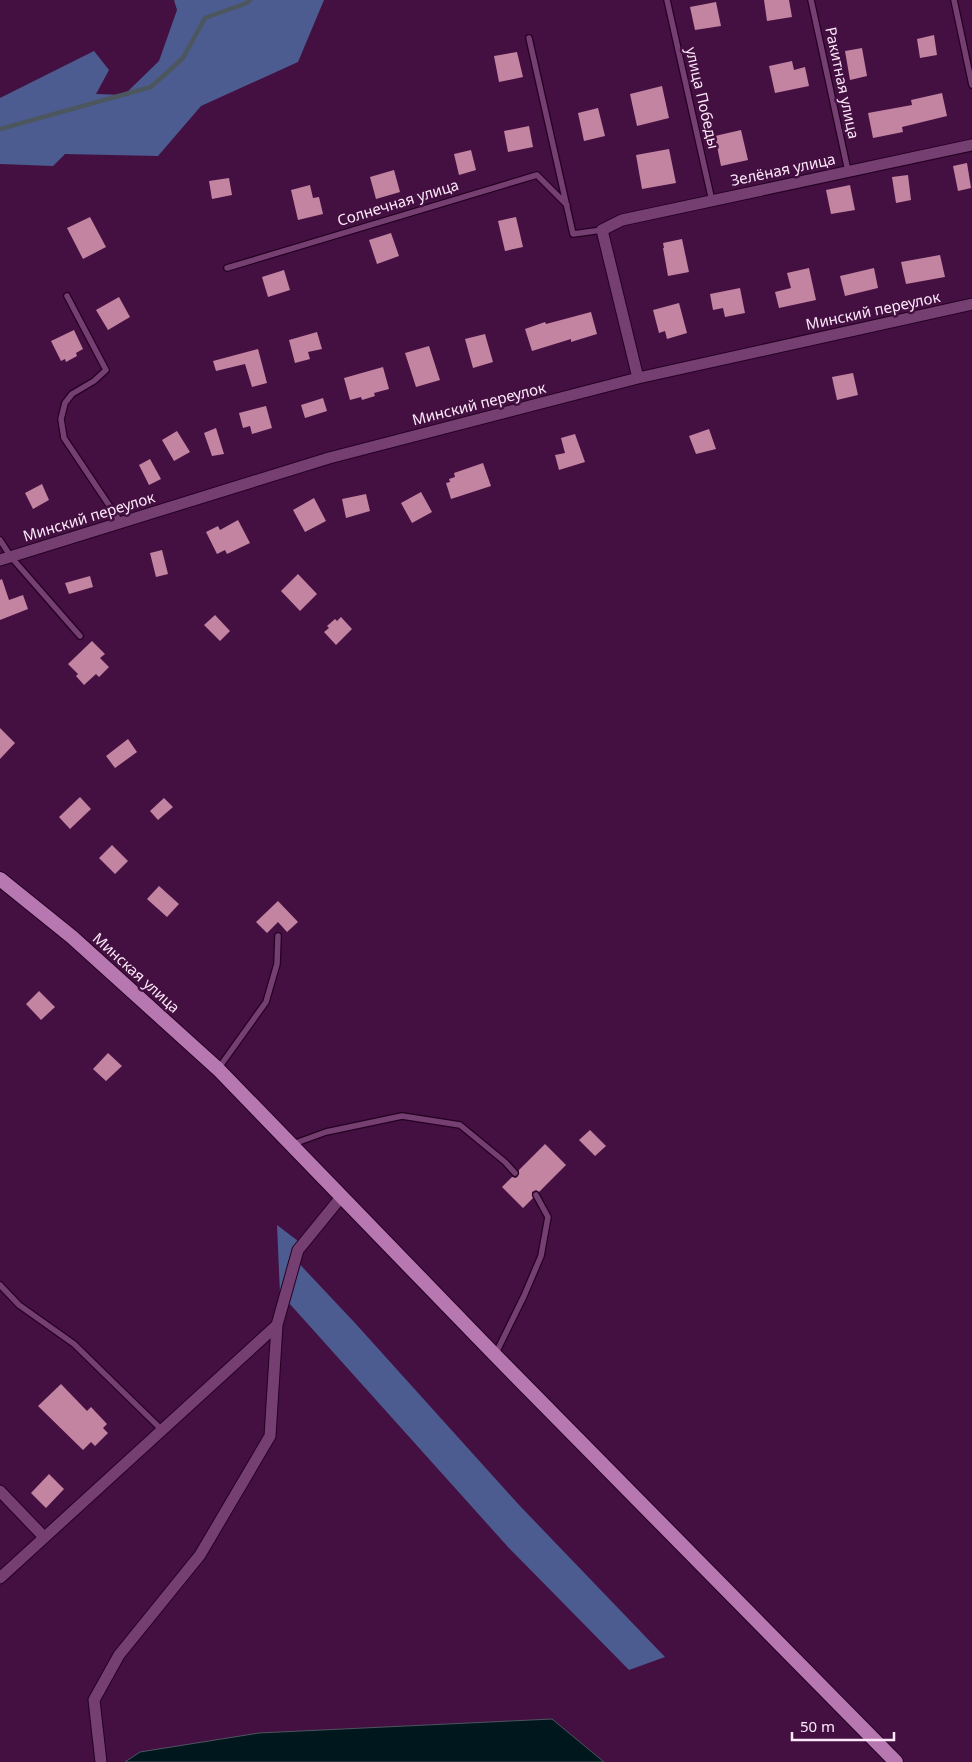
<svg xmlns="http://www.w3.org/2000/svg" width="972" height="1762" viewBox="0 0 972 1762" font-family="'Noto Sans',sans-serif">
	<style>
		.forest { fill: #4d5c90 }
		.water { fill: #00181d; stroke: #4c565f }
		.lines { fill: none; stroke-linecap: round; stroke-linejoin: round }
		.stream { stroke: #4c565f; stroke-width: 4.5 }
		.building { fill: #c384a1 }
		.service-casing { stroke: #250023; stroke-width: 8 }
		.minor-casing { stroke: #250023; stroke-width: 13 }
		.primary-casing { stroke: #250023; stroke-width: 16 }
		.service { stroke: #763f71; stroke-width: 5.5 }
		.minor { stroke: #763f71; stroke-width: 11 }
		.primary { stroke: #b777b0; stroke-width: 14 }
		.labels { text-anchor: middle; stroke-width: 5; stroke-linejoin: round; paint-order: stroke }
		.street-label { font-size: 15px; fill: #fce8f9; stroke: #441041 }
	</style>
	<rect width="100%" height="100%" fill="#441041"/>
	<path class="forest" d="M174,0H324L298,62L201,106L158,156L65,154L53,166L0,164V98L94,51L109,70L96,94L124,95L159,61L177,10Z
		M277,1225L298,1241L291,1255L355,1323L520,1506L665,1657L629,1670L508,1547L280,1293Z"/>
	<path class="water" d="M552,1719L604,1762H125L140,1752L259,1733Z"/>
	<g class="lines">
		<path class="stream" d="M0,129L151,87L183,58L205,18L247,3L250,0"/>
	</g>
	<path class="building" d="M764,0H789L792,17L767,21Z
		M716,2L721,26L695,30L690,7Z
		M934,35L937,55L920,58L917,39Z
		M862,48L867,76L850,80L845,51Z
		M517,52L523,77L499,82L494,56Z
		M792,61L794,70L805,67L809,86L775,93L769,66Z
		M662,86L669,118L637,126L630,94Z
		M942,93L947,116L902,127L903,132L873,138L868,113L912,105L911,100Z
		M598,108L605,136L584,141L578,113Z
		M529,126L533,147L508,152L504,131Z
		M741,130L748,160L721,166L715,136Z
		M669,149L676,183L642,189L636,155Z
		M471,150L476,170L459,175L454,154Z
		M967,163L971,188L958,191L953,166Z
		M394,170L400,192L376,199L370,177Z
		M908,175L911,200L896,203L892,177Z
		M229,178L232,195L212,199L209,181Z
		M310,185L313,198L319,197L323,214L298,220L291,190Z
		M850,185L855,210L831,214L826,190Z
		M90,217L106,247L83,259L67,228Z
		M516,217L523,247L505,251L498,221Z
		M391,233L399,256L377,264L369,240Z
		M682,239L689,272L668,276L663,248H664L663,243Z
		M940,255L945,277L906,284L901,262Z
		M809,268L816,300L779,308L775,292L791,288L787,273Z
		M874,268L878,288L845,296L840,276Z
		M284,270L290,290L268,297L262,277Z
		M740,288L745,313L725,317L723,308L713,310L710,294Z
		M119,297L130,317L108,330L96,310Z
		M679,303L687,333L667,339L665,331L659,333L653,310Z
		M591,312L597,334L571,342V339L532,351L525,329L545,322L546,324Z
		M74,330L83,349L76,353L77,356L66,362L65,359L61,361L51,341Z
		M317,332L322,349L308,352L310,359L295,363L289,340Z
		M485,334L493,362L473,368L465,339Z
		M429,346L440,380L416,387L405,353Z
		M258,349L267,383L252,387L245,364L216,371L213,361Z
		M383,367L389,389L374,393L375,396L362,400L361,397L350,400L344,378Z
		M853,373L858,395L837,400L832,377Z
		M323,398L327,411L305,418L301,405Z
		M266,406L272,428L252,434L250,426L243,428L239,413Z
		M216,428L224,454L212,456L204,433Z
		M709,429L716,449L696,454L689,436Z
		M177,431L190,452L174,461L162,440Z
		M575,434L585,462L559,470L555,455L565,453L561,438Z
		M150,459L161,479L149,485L139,465Z
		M483,463L491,486L451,499L446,483L450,482L449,479L455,477L454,473Z
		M42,484L49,500L33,509L25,493Z
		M421,492L432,512L412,523L401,503Z
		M366,494L370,511L346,518L342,499Z
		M314,498L326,521L305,532L293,510Z
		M238,520L250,543L227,554L225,550L217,554L206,532L218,526L220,530Z
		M162,550L168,574L156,577L150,553Z
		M298,574L317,594L300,611L281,591Z
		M90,576L93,587L69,594L65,583Z
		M2,579L9,600L23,595L28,609L0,620V580Z
		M215,615L230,631L220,641L204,625Z
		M341,617L352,629L336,645L324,632L329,628L327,626L335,619L337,621Z
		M92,641L105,654L100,658L109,667L99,677L96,674L84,685L76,676L78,674L68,664Z
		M0,728L15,743L0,759Z
		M128,739L137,752L115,768L106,756Z
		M80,797L91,809L70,829L59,817Z
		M164,798L173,807L158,820L150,811Z
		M112,845L128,861L115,874L99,858Z
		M159,886L179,904L167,917L147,899Z
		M278,901L298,922L287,932L278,922L267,933L256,922Z
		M39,991L55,1007L41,1020L26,1004Z
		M108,1053L122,1066L106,1081L93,1069Z
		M590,1130L606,1146L595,1156L579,1140Z
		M545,1144L566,1165L539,1192L536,1190L532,1192L533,1198L523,1208L502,1187L512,1177L516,1178L518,1176L519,1170Z
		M61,1384L87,1411L91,1407L107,1424L103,1428L108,1433L95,1446L91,1442L83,1450L38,1406Z
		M49,1474L64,1489L46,1508L31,1493Z"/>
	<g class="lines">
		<g class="service-casing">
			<path id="service" d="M667,0L712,201
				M811,0L848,171
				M954,0L972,85
				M529,38L573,234L602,230
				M227,268L537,175L567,205
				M67,296L106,370L94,381L72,394L65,403L61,419L64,438L121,523
				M0,540L11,557L80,636
				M218,1069L266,1002L277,964L278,936
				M293,1144L326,1132L402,1116L460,1125L505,1162L515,1173
				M0,1285L19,1305L74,1344L162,1430
				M495,1355L524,1296L541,1256L548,1217L536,1195"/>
		</g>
		<g class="minor-casing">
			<path id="minor" d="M638,378L602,230L622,220L972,145
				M0,560L329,458L638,378L972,304
				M0,1491L44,1537
				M0,1578L277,1325
				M101,1762L94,1700L119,1655L200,1555L270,1436L277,1325L298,1250L342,1196"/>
		</g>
		<g class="primary-casing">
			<path id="primary" d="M0,879L72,937L218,1069L495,1355L896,1762"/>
		</g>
		<use href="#service" class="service"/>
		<use href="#minor" class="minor"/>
		<use href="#primary" class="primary"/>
	</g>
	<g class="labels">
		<g class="street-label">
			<text transform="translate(842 83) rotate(78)" y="5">Ракитная улица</text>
			<text transform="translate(702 98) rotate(77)" y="5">улица Победы</text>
			<text transform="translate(783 170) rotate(-12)" y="5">Зелёная улица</text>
			<text transform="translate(398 203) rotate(-17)" y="5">Солнечная улица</text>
			<text transform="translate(873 311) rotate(-12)" y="5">Минский переулок</text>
			<text transform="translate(479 404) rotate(-14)" y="5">Минский переулок</text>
			<text transform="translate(89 517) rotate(-17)" y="5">Минский переулок</text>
			<text transform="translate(136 973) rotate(42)" y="5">Минская улица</text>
		</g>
	</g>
	<path d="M792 1732v8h102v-8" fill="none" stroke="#fce8f9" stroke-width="2.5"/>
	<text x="800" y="1732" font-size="15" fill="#fce8f9" stroke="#441041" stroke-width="4" paint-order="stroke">50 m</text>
</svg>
